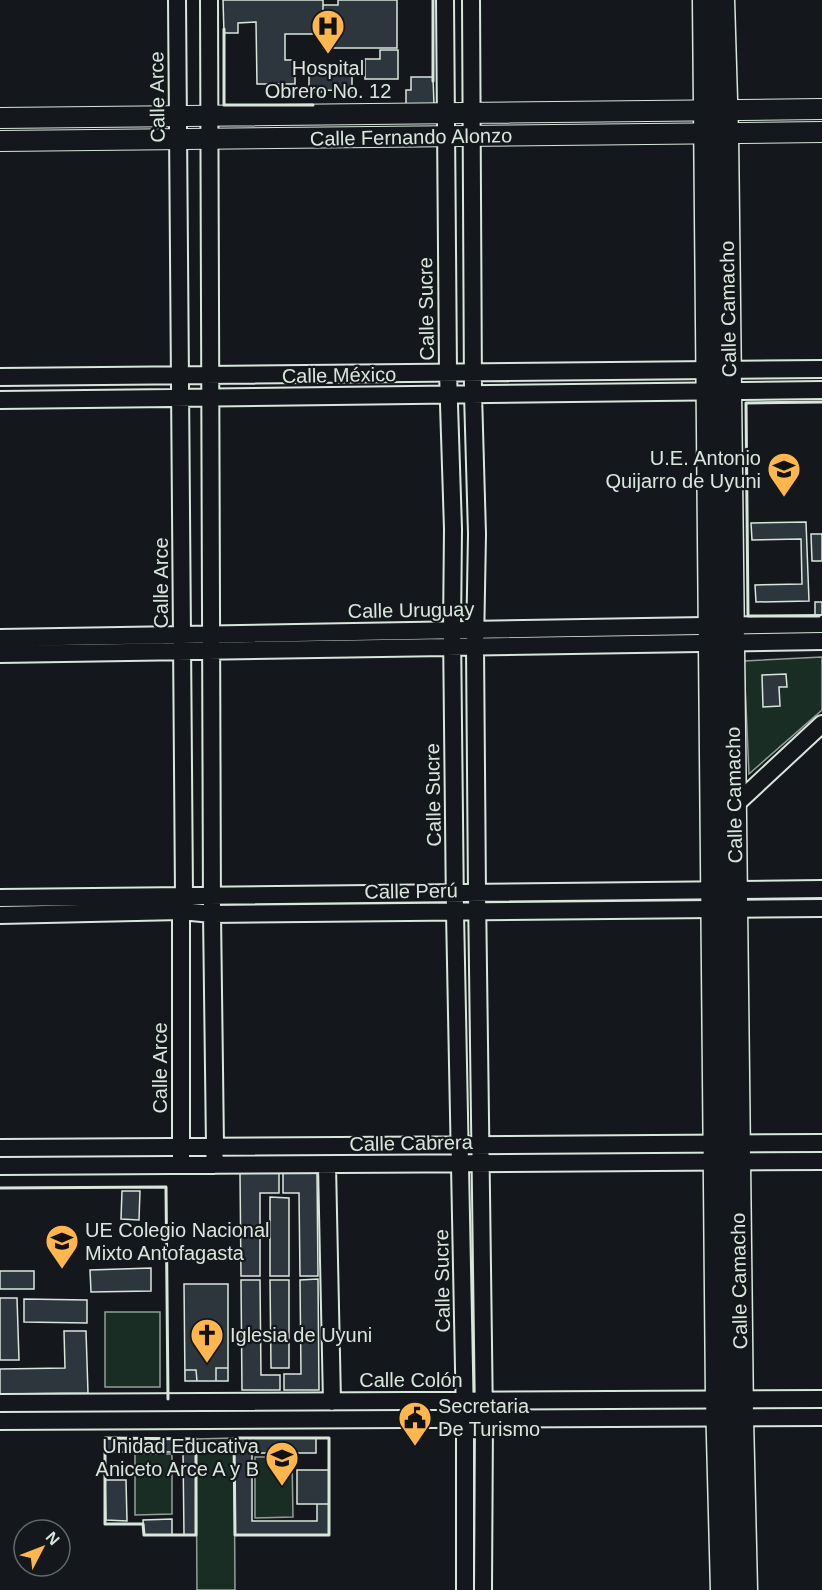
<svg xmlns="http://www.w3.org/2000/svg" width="822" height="1590" viewBox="0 0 822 1590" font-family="Helvetica,sans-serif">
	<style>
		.green { fill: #1a2d24; stroke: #939e99; stroke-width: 1.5 }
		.building { fill: #2c363c; stroke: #d8e6dc; stroke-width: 1.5 }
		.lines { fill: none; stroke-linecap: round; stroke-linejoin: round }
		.minor-casing { stroke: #d8e6dc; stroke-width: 20 }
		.major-casing { stroke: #d8e6dc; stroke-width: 22 }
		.highway-casing { stroke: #d8e6dc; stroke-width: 27 }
		.minor { stroke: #14181c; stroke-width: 16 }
		.major { stroke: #14181c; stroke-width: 20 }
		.highway { stroke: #14181c; stroke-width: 24 }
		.wall { stroke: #d8e6dc; stroke-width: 3 }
		.labels { text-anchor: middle; stroke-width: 4.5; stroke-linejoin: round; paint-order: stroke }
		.poi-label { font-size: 20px; fill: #d8e6dc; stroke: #14181c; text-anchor: start }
		.street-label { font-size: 20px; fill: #d8e6dc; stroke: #14181c }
	</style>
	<rect width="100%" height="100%" fill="#14181c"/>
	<path class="green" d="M822,657V710L749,774L744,661Z
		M105,1312H160V1387H105Z
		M234,1438L235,1590H197L196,1439Z
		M135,1454H172V1514L135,1515Z
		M255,1457H292L293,1517L255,1518Z"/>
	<path class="building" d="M223,0H323V34H285V60H295V84H257L256,22L238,23V33H224Z
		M338,0H397V48H323V5H338Z
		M380,50H398V79H365V59H380Z
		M335,71H352V91L322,90V92H309V72L335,74Z
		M411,77H433L434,105H406V90H411Z
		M806,522L809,601L756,602L755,585L802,584L801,539L752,540L751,523Z
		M811,534H822V561H812Z
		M815,602H822V616H815Z
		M786,674L787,687H779L780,706L763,707L762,675Z
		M240,1173H279V1193H260V1276H241Z
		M283,1173H317L318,1276H300L299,1193H283Z
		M122,1191H140L139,1220L121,1219Z
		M270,1197L289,1198V1276H270Z
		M151,1268V1291L91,1292L90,1270Z
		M0,1271H34V1289H0Z
		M318,1279L319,1390H284V1374H301L300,1280Z
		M241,1280H260L261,1375H280V1390H242Z
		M270,1280H289V1368H271Z
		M184,1284H228V1381H185Z
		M0,1298H17L19,1360H0Z
		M24,1299L87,1300V1323L24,1322Z
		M64,1331H86L88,1393L0,1394V1369L65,1368Z
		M216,1368H228V1381H216Z
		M185,1370H196L197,1381H185Z
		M105,1438L196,1439V1535H184L183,1452H105Z
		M234,1438H316V1453H252V1521H317V1504H329V1535H235Z
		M297,1470H329V1504H297Z
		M105,1480H126L127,1521L106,1520Z
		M172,1519V1535H144L143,1520Z"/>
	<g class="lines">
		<g class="minor-casing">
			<path id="minor" d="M177,0L184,895L181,911V1165
				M209,0L212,914L215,1146L214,1165
				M445,0L448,373L453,529L452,630L455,912L465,1419V1590
				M471,0L473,394L477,534L475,646L477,893L484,1419L483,1590
				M0,377L822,369
				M0,400L822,390
				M0,638L822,624
				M0,654L822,641
				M734,806L822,724
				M0,898L822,889
				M0,915L181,911L212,914L822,908
				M0,1148L822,1143
				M327,1165L332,1402
				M0,1166L822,1161
				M0,1403L822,1399
				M0,1421L822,1417"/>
		</g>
		<g class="major-casing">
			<path id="major" d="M0,118L822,109
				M0,141L822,132"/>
		</g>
		<g class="highway-casing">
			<path id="highway" d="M705,0L718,1399L723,1590
				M722,0L726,133L741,1418L745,1590"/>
		</g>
		<use href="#minor" class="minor"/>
		<use href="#major" class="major"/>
		<use href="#highway" class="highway"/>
		<path class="wall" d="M433,0V81
			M224,29V105H313
			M819,616H748L746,403L822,402
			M0,1188L166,1187L168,1399
			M105,1438L196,1439V1535H144L143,1524H105Z
			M234,1438H329V1535H235Z"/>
	</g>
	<defs>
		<g id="hospital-pin" transform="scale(1.725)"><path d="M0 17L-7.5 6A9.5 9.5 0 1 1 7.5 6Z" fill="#ffb74d" stroke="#14181c"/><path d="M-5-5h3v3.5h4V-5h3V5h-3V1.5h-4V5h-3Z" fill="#111"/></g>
		<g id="school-pin" transform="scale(1.725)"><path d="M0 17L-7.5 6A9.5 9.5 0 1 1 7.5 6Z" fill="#ffb74d" stroke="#14181c"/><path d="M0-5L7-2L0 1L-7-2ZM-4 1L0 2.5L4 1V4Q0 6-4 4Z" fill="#111"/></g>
		<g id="church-pin" transform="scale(1.725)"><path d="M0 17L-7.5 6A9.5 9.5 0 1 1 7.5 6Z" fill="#ffb74d" stroke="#14181c"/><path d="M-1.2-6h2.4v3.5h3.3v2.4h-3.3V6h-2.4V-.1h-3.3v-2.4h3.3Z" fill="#111"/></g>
		<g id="civic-pin" transform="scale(1.725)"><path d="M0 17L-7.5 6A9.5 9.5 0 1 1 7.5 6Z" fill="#ffb74d" stroke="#14181c"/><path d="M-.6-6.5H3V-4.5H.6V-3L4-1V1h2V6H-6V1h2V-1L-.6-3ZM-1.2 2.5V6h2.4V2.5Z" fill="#111"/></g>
	</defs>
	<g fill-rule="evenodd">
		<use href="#hospital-pin" x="328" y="26"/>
		<use href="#school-pin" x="784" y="469"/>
		<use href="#school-pin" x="62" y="1241"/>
		<use href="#church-pin" x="207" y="1335"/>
		<use href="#civic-pin" x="415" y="1418"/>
		<use href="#school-pin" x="282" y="1458"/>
	</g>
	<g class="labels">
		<g class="poi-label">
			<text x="328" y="75" text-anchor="middle">Hospital<tspan x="328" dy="23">Obrero No. 12</tspan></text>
			<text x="761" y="465" text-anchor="end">U.E. Antonio<tspan x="761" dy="23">Quijarro de Uyuni</tspan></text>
			<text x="85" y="1237">UE Colegio Nacional<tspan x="85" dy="23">Mixto Antofagasta</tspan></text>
			<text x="230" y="1342">Iglesia de Uyuni</text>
			<text x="438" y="1413">Secretaria<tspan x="438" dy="23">De Turismo</tspan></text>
			<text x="259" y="1453" text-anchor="end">Unidad Educativa<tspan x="259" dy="23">Aniceto Arce A y B</tspan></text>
		</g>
		<g class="street-label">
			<text transform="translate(157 97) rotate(-91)" y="7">Calle Arce</text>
			<text transform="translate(411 137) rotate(-1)" y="7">Calle Fernando Alonzo</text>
			<text transform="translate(426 309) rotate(-91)" y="7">Calle Sucre</text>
			<text transform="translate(728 309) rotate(-91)" y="7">Calle Camacho</text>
			<text transform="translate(339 375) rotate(-1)" y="7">Calle México</text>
			<text transform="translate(161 583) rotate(-90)" y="7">Calle Arce</text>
			<text transform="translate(411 610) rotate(-1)" y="7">Calle Uruguay</text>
			<text transform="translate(433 795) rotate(-91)" y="7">Calle Sucre</text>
			<text transform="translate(734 795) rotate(-91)" y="7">Calle Camacho</text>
			<text transform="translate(411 891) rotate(-1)" y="7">Calle Perú</text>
			<text transform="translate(160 1068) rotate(-90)" y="7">Calle Arce</text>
			<text transform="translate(411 1143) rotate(-1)" y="7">Calle Cabrera</text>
			<text transform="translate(442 1281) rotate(-91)" y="7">Calle Sucre</text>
			<text transform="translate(739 1281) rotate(-91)" y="7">Calle Camacho</text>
			<text x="411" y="1387">Calle Colón</text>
		</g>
	</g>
	<g transform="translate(42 1548) rotate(48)"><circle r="28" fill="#14181c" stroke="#626a69" stroke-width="1.5"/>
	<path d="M0-4.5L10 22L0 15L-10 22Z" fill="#ffb74d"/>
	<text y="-9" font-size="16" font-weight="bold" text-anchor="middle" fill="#d8e6dc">N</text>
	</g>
</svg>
